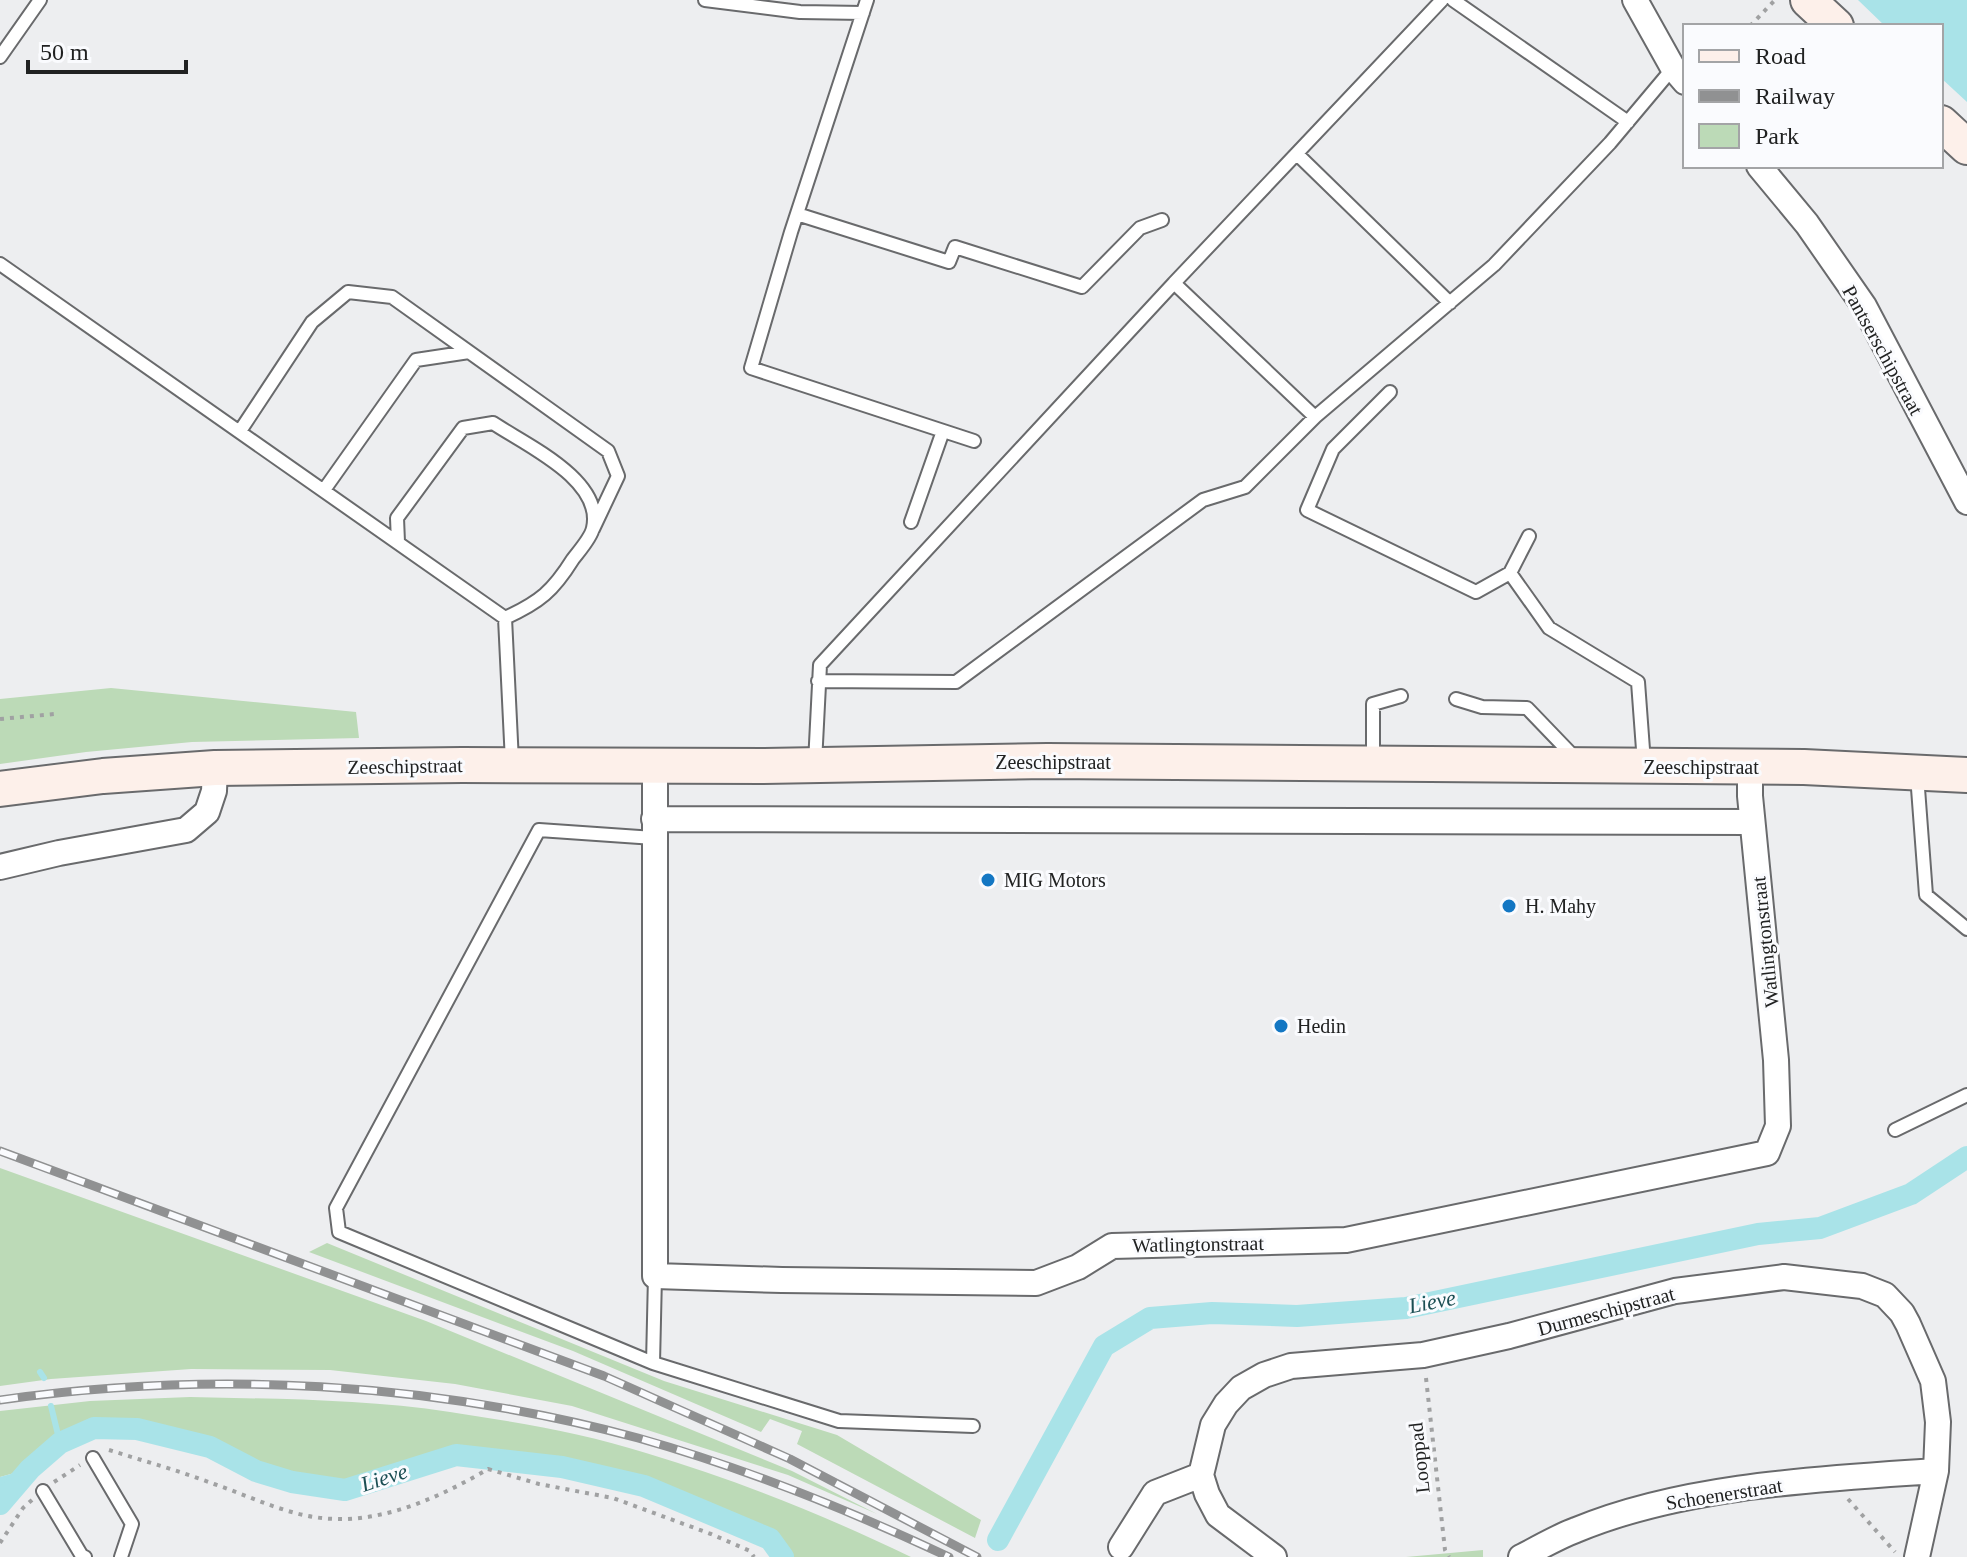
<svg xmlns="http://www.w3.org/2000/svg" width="1967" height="1557" viewBox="0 0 1967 1557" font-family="'Times New Roman',serif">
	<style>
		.green { fill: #bcdab7 }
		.water { fill: #a9e3e8 }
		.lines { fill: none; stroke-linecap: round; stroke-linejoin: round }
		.stream { stroke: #a9e3e8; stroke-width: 6 }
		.canal { stroke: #a9e3e8; stroke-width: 22 }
		.service-casing { stroke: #696a6c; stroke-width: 16 }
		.minor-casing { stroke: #696a6c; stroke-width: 28 }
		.secondary-casing { stroke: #696a6c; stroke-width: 38 }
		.path { stroke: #a0a1a2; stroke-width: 4; stroke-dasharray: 4 6; stroke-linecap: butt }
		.service { stroke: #fff; stroke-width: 12 }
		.minor { stroke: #fff; stroke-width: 24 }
		.secondary { stroke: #fdf0ea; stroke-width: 34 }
		.rail-casing { stroke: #909192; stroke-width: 9 }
		.rail { stroke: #fafbfe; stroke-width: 6; stroke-dasharray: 18; stroke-linecap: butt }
		.poi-dot { fill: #1477c3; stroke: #fafbfe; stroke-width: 3 }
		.labels { text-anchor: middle; stroke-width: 6; stroke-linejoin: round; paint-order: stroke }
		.street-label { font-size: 20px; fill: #212222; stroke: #fafbfe }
		.poi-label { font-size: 20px; fill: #212222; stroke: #fafbfe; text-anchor: start }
		.water-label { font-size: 22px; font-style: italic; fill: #1b4e53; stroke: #fafbfe }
	</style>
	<rect width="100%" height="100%" fill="#edeef0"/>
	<path class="green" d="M111,688L356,712L359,738L192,742L86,752L0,764V699Z
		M0,1168L426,1321L792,1471L877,1514L788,1475L572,1406L455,1384L330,1370L191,1369L51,1379L0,1386Z
		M327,1243L664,1381L837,1435L981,1520L975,1538L797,1444L802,1431L770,1419L761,1432L573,1351L309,1252Z
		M190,1397C276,1399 364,1399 450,1412C516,1422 583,1433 646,1453C737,1480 826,1516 911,1557H783L770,1539L644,1486L562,1467L456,1455L345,1490L292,1482L256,1471L210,1447L177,1438L137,1429L94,1428L60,1443L24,1476L18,1472L0,1477V1411L90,1401Z
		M1483,1550V1557H1406Z"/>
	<path class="water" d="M1858,0H1967V102L1941,78V26H1885Z
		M18,1472L24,1476L0,1501V1477Z"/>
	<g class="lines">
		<path class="stream" d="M40,1372L44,1378
			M51,1406L60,1443"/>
		<path class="canal" d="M0,1504L30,1469L60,1443L94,1428L137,1429L210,1447L256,1471L292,1482L345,1490L456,1455L562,1467L644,1486L770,1539L783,1557
			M998,1540L1104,1346L1150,1318L1212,1313L1297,1316L1406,1308L1758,1234L1820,1228L1911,1194L1967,1157"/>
		<g class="service-casing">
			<path id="service" d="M705,0L800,12L863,13
				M867,0L791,232L751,368L974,441
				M1453,0L1628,122
				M0,57L40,0
				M1297,154L1450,303
				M797,214L949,262L955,247L1082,287L1140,228L1162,220
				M0,264L505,618L512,762
				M1174,283L1442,0
				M1390,392L1333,449L1307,510L1476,592L1510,573L1549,628L1638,682L1644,763
				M1315,417L1494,265L1610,143L1673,68
				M240,431L312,322L348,292L392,297L608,451L618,476L593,529
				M324,490L416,360L469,352
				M911,522L943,431
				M398,542L397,518L463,428L493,423C526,445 604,480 593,528C591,538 579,551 573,559C553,591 540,602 505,618
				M1510,573L1529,536
				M1456,699L1482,707L1527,708L1577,760
				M1373,761V704L1401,696
				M815,763L820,665L1174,283L1315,417L1245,487L1203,500L956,682L818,681
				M1917,775L1926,895L1967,929
				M1895,1130L1967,1095
				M655,1276L653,1363L839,1421L973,1426
				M653,1363L339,1232L336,1208L539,830L654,838
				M93,1458L132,1524L121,1557
				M43,1491L82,1556L85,1557"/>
		</g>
		<g class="minor-casing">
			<path id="minor" d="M1635,0L1673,68L1685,82
				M1759,166L1807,224L1864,306L1967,502
				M655,764V1276L782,1280L1036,1283L1078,1267L1112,1246L1346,1240L1767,1153L1778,1126L1776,1060L1750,796V767
				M654,819L1752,822
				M0,867L59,853L186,830L207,812L214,791L215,768
				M1121,1547L1155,1493L1201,1475
				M1274,1557L1218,1515L1207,1494L1201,1475L1213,1425L1226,1404L1241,1388L1264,1375L1291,1366L1423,1355L1509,1336L1675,1291L1784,1277L1862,1286L1885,1295L1902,1313L1908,1324L1933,1381L1938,1422L1936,1471L1917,1557
				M1521,1557C1539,1548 1557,1537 1576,1530C1684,1485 1820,1479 1936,1471"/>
		</g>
		<g class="secondary-casing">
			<path id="secondary" d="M1808,0L1836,26
				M1941,123L1967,147
				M0,789L103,776L215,768L462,765L764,766L1047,761L1804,767L1967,775"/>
		</g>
		<path class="path" d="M1750,26L1775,0
			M0,719L55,714
			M1426,1378L1445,1550L1449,1557
			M109,1450C144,1461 180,1471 214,1484C255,1498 294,1519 338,1519C390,1520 444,1495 488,1469L539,1484L613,1498L711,1534L750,1551L754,1557
			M54,1482L80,1465
			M1848,1499L1895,1552
			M0,1543L23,1508L32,1500"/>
		<use href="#service" class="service"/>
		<use href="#minor" class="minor"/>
		<use href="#secondary" class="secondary"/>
		<g class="rail-casing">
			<path id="rail" d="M0,1151L604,1376L790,1459L977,1557
				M0,1400C213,1370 430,1382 638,1438C745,1468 849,1510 949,1557"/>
		</g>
		<use href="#rail" class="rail"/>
	</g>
	<g class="poi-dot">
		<circle cx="988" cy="880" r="8"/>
		<circle cx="1509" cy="906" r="8"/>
		<circle cx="1281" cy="1026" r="8"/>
	</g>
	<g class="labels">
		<g class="street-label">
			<text transform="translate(1883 350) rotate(61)" y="7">Pantserschipstraat</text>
			<text x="1053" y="769">Zeeschipstraat</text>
			<text transform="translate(405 766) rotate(-1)" y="7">Zeeschipstraat</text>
			<text x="1701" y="774">Zeeschipstraat</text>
			<text transform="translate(1765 942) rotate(-96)" y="7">Watlingtonstraat</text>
			<text transform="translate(1198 1244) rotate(-1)" y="7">Watlingtonstraat</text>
			<text transform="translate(1606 1311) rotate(-15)" y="7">Durmeschipstraat</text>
			<text transform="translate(1419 1458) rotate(-96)" y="7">Looppad</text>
			<text transform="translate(1724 1494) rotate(-9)" y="7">Schoenerstraat</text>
		</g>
		<g class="poi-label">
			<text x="1004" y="887">MIG Motors</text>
			<text x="1525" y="913">H. Mahy</text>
			<text x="1297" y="1033">Hedin</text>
		</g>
		<g class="water-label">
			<text transform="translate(1432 1301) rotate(-11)" y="8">Lieve</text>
			<text transform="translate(384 1477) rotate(-18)" y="8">Lieve</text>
		</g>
	</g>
	<rect x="1683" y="24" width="260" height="144" fill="#fafbfe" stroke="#a3a4a6" stroke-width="2"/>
	<rect x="1699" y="50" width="40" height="12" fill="#fdf0ea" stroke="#a3a4a6" stroke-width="2"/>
	<text x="1755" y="64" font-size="24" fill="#212222">Road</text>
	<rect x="1699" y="90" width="40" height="12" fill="#909192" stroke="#a3a4a6" stroke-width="2"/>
	<text x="1755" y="104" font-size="24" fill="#212222">Railway</text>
	<rect x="1699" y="124" width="40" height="24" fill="#bcdab7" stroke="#a3a4a6" stroke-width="2"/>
	<text x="1755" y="144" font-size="24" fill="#212222">Park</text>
	<path d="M28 60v12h158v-12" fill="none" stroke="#212222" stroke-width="4"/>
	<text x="40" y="60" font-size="24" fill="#212222" stroke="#fafbfe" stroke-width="6" paint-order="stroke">50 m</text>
</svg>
